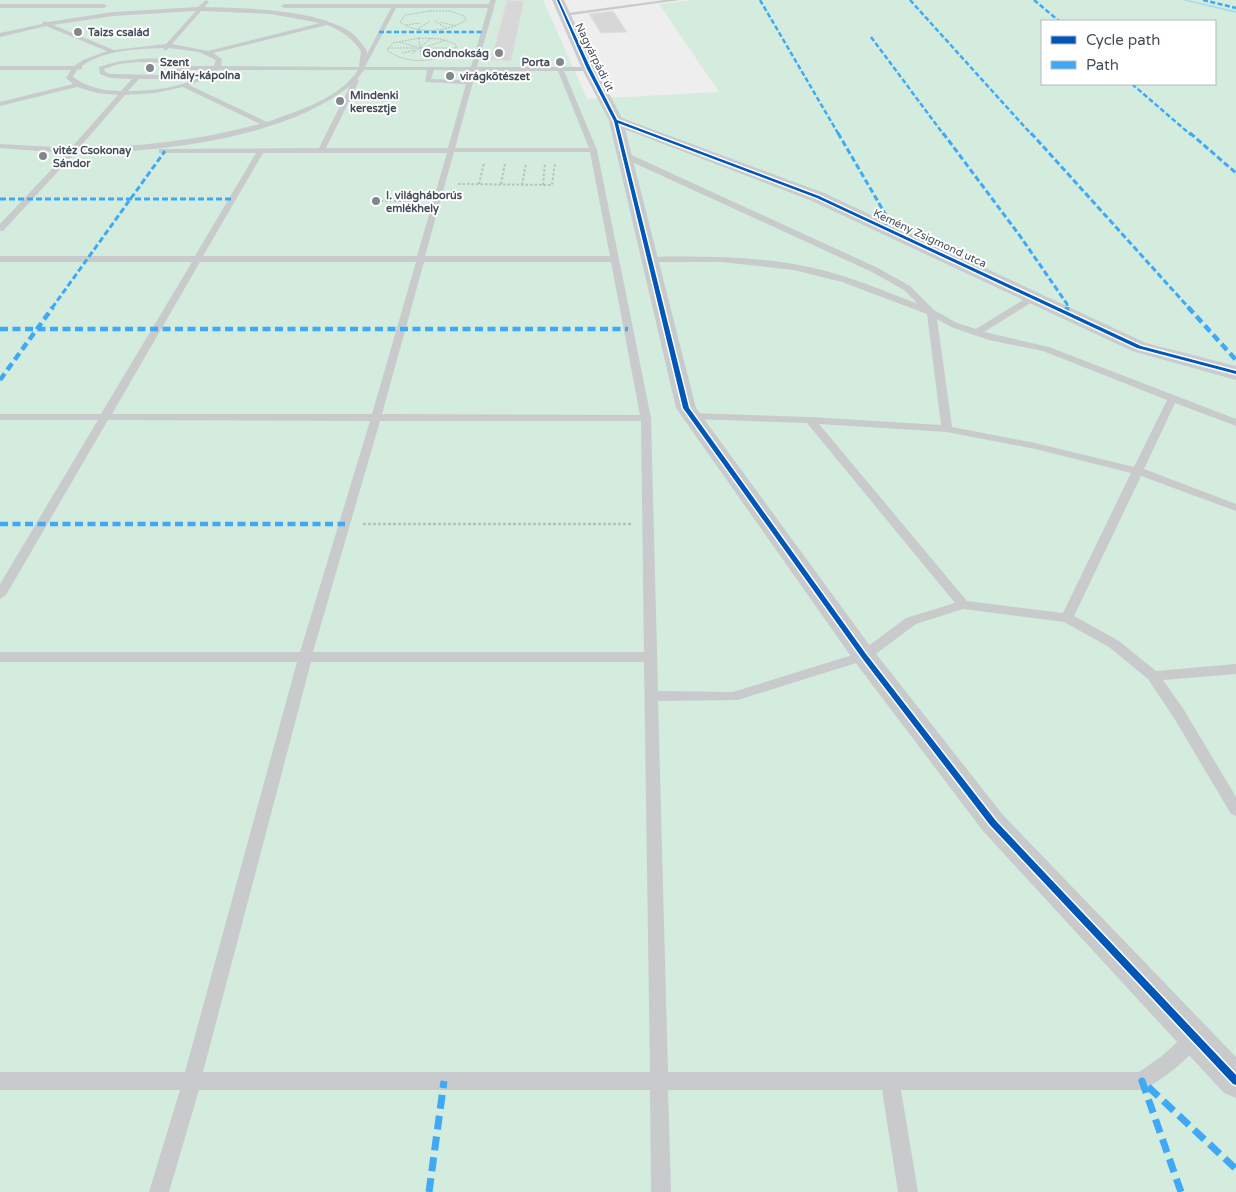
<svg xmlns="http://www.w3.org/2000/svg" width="1236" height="1192" viewBox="0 0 1236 1192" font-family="'Varela Round',sans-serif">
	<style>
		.green { fill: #d3ecde; fill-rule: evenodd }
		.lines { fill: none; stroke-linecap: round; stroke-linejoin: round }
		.stream { fill: #aad9e8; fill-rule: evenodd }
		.building { fill: #d7d7d8; stroke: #dfe0e1 }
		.path-far2 { stroke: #b7c1be; stroke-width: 1; stroke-dasharray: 2 1; stroke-linecap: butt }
		.path-far1 { stroke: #b7c1be; stroke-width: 2; stroke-dasharray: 2.5 2; stroke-linecap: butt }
		.path { stroke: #b7c1be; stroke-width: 2.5; stroke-dasharray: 3 2; stroke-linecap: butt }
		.lane { fill: #c8cacc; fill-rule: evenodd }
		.street { fill: #c8cacc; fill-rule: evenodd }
		.secondary { fill: #c9cbce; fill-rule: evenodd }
		.quiet-far3 { stroke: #3fa9f5; stroke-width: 2.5; stroke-dasharray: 5 2.5; stroke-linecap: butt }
		.quiet-far2 { stroke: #3fa9f5; stroke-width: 3; stroke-dasharray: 6 3; stroke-linecap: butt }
		.quiet-far1 { stroke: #3fa9f5; stroke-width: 4.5; stroke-dasharray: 8 4.5; stroke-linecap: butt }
		.quiet { stroke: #3fa9f5; stroke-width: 7; stroke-dasharray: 14 7; stroke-linecap: butt }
		.cycleway-casing { stroke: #fff; stroke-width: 3 }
		.cycleway { fill: #0057b8; fill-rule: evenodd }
		.poi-dot { fill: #81878d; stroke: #fff; stroke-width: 2 }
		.labels { text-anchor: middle; stroke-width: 4; stroke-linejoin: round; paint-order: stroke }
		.far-poi-label { font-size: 11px; font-weight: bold; fill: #464f59; stroke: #fff; text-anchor: start }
		.far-street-label { font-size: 11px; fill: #464f59; stroke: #fff }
	</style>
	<rect width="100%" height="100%" fill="#eee"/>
	<path class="green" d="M0,0H543L587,99L719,92L659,4L694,0H1236V1192H0ZM1042,21H1215V84H1042Z"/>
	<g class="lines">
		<path class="stream" d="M1182,0H1188L1236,11V13Z"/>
	</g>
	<path class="building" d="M507,0L524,1L511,61L491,60Z
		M613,11L627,32L601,33L589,14Z"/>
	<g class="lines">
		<path class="path-far2" d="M430,11H451L464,16L466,20C448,32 418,35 400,22L405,15Z
			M435,21L446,28
			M440,22L456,26
			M406,25L420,23
			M418,29L430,21
			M419,38L441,39L455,44L457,49C438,63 405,65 387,50L393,43Z
			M419,38L421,56
			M399,42L417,47
			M426,47L446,40
			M388,48H456
			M425,49L439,53
			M434,50L453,52
			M402,53L415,50
			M412,54L431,38"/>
		<path class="path-far1" d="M458,184L552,185L555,163
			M479,184L484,163
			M501,184L505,163
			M522,185L526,163
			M543,185L545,163
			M376,201H420"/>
		<path class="path" d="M363,524H631"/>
		<path class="lane" d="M206,0L209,2L204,7C245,8 314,9 349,31C357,36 362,44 367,51V54L391,8H284L281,6L284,4H489L490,0H496L477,67H589L592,69L589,71H564L597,150L651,418L658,691L733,692L859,653L906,618L955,603L807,423L691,419L686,416L691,413L810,417L941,425L927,314L842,282L794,270L722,262H647L646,260L650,257C703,256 757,256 809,267C847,275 882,290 918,304L904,290L872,272L621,157V153H627L878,268L910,286L934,310L957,323L976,329L1031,295H1037V299L984,332L1049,347L1236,419V426L1175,403L1144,469L1236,504V511L1141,476L1074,616L1119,641L1156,671L1236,664V674L1163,680L1184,710L1236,797V816L1231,814L1174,718L1148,679L1109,647L1064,622L963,609L916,624L869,659L738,700L658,701L668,1072H1139L1162,1056L1188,1032L1194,1030L1200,1032L1203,1038C1196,1054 1159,1083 1142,1090H901L918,1192H898L882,1090H668L671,1192H651L650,1090H199L169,1192H149L180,1090H0V1072H185L297,662H0V652H300L370,421L108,420L6,595L0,599V584L98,420H0V414H101L192,262H0V256H195L256,153H159V149L319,148L350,86C283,139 158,153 75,153L3,231H0V224L67,153L0,148V144L71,148L118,95L97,93L77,87L0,106V102L73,84L66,78L71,70H0V66H74L83,60L107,51L46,26L0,37V33L42,24L44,21L48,22L113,12L198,7ZM396,8H488L471,67H365ZM196,11L166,44L114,50L53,25L113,16ZM201,11L271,14L320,23L208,51L172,44ZM327,25C342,31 352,38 361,51L359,67L221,66L222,59L213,53ZM163,48L165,51L169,48L199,52L216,60L214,66H187L179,63L180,61L177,59C150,58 125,58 99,67L100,74L110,78L132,79L121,91C103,91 87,87 73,77L77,70L82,69V66C104,50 136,49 163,48ZM138,62L173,63V65L180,68L160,75L111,74L105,72L104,69L119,64ZM186,70H211C189,87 155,91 128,91L139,79H161L169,74ZM218,70H358C339,99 297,111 267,122L189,85L208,78ZM364,70H427L425,82L466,84L448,148H326L359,81L357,79ZM434,70L470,71L467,80L431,79ZM476,71H558L589,148H455ZM183,87L260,124C200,140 141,147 79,148L125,95L155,93ZM454,152H590L610,256H425ZM263,153H447L417,256H203ZM200,262H416L372,414H112ZM424,262H611L640,415L382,414ZM937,319L951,327L989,340L1043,351L1167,400L1134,467L1035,443L952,427ZM380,421H641L644,652H313ZM819,424L947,432L1035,449L1131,473L1063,613L967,601ZM311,662H644L650,1072H203Z
			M664,0H680L564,16L561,14Z
			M0,4H104L107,6L104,8H0Z"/>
		<path class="street" d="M616,117L623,121L696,408L873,650L1003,815L1236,1057V1098L1224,1093L983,831L855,662L676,408L609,121Z"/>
		<path class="secondary" d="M552,0H564L596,69L622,118L824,193L1146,343L1236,366V380L1132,351L812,201L611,124L582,69Z"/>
		<path class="quiet-far3" d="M760,0L839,135
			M910,0L1032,135
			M1034,0L1059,21
			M1203,0L1236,8
			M379,32H484
			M871,37L944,135
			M1132,84L1191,135"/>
		<path class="quiet-far2" d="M838,133L887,217L886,229
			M943,133L1020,236L1067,304V308
			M1031,133L1189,308
			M1190,133L1236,173
			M0,199H233
			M52,308L165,151"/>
		<path class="quiet-far1" d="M1067,307V313
			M1188,307L1236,360
			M0,329H628
			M0,380L53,307
			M0,524H345"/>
		<path class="quiet" d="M429,1192L444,1081
			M1181,1192L1142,1081L1236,1169"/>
		<g class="cycleway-casing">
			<path id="cycleway" d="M557,0H559L591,69L617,120L819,196L1141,346L1236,371V374L1137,348L817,198L618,123L689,408L866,654L996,821L1236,1075V1085L1233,1084L990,825L862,658L683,408L614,121L587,69Z"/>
		</g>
		<use href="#cycleway" class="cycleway"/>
	</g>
	<g class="poi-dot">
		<circle cx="78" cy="32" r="5"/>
		<circle cx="499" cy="53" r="5"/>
		<circle cx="560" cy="62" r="5"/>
		<circle cx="150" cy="68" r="5"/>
		<circle cx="450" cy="76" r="5"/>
		<circle cx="340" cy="101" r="5"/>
		<circle cx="43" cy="156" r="5"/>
		<circle cx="376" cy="201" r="5"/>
	</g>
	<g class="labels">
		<g class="far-poi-label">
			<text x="88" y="36">Taizs család</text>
			<text x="489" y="57" text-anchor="end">Gondnokság</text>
			<text x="160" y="66">Szent<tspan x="160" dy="13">Mihály-kápolna</tspan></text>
			<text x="550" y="66" text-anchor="end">Porta</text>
			<text x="460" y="80">virágkötészet</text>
			<text x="350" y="99">Mindenki<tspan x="350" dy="13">keresztje</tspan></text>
			<text x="53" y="154">vitéz Csokonay<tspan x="53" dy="13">Sándor</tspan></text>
			<text x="386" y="199">I. világháborús<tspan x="386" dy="13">emlékhely</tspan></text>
		</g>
		<g class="far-street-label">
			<text transform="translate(595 57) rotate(64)" y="4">Nagyárpádi út</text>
			<text transform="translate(930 238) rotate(25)" y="4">Kemény Zsigmond utca</text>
		</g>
	</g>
	<rect x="1041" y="20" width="175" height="65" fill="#ffffff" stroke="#b5b9bd"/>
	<rect x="1051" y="36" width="25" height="8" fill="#0057b8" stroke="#b5b9bd"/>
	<text x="1086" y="45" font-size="15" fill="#464f59">Cycle path</text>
	<rect x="1051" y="61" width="25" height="8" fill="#3fa9f5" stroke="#b5b9bd"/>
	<text x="1086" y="70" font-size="15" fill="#464f59">Path</text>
</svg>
